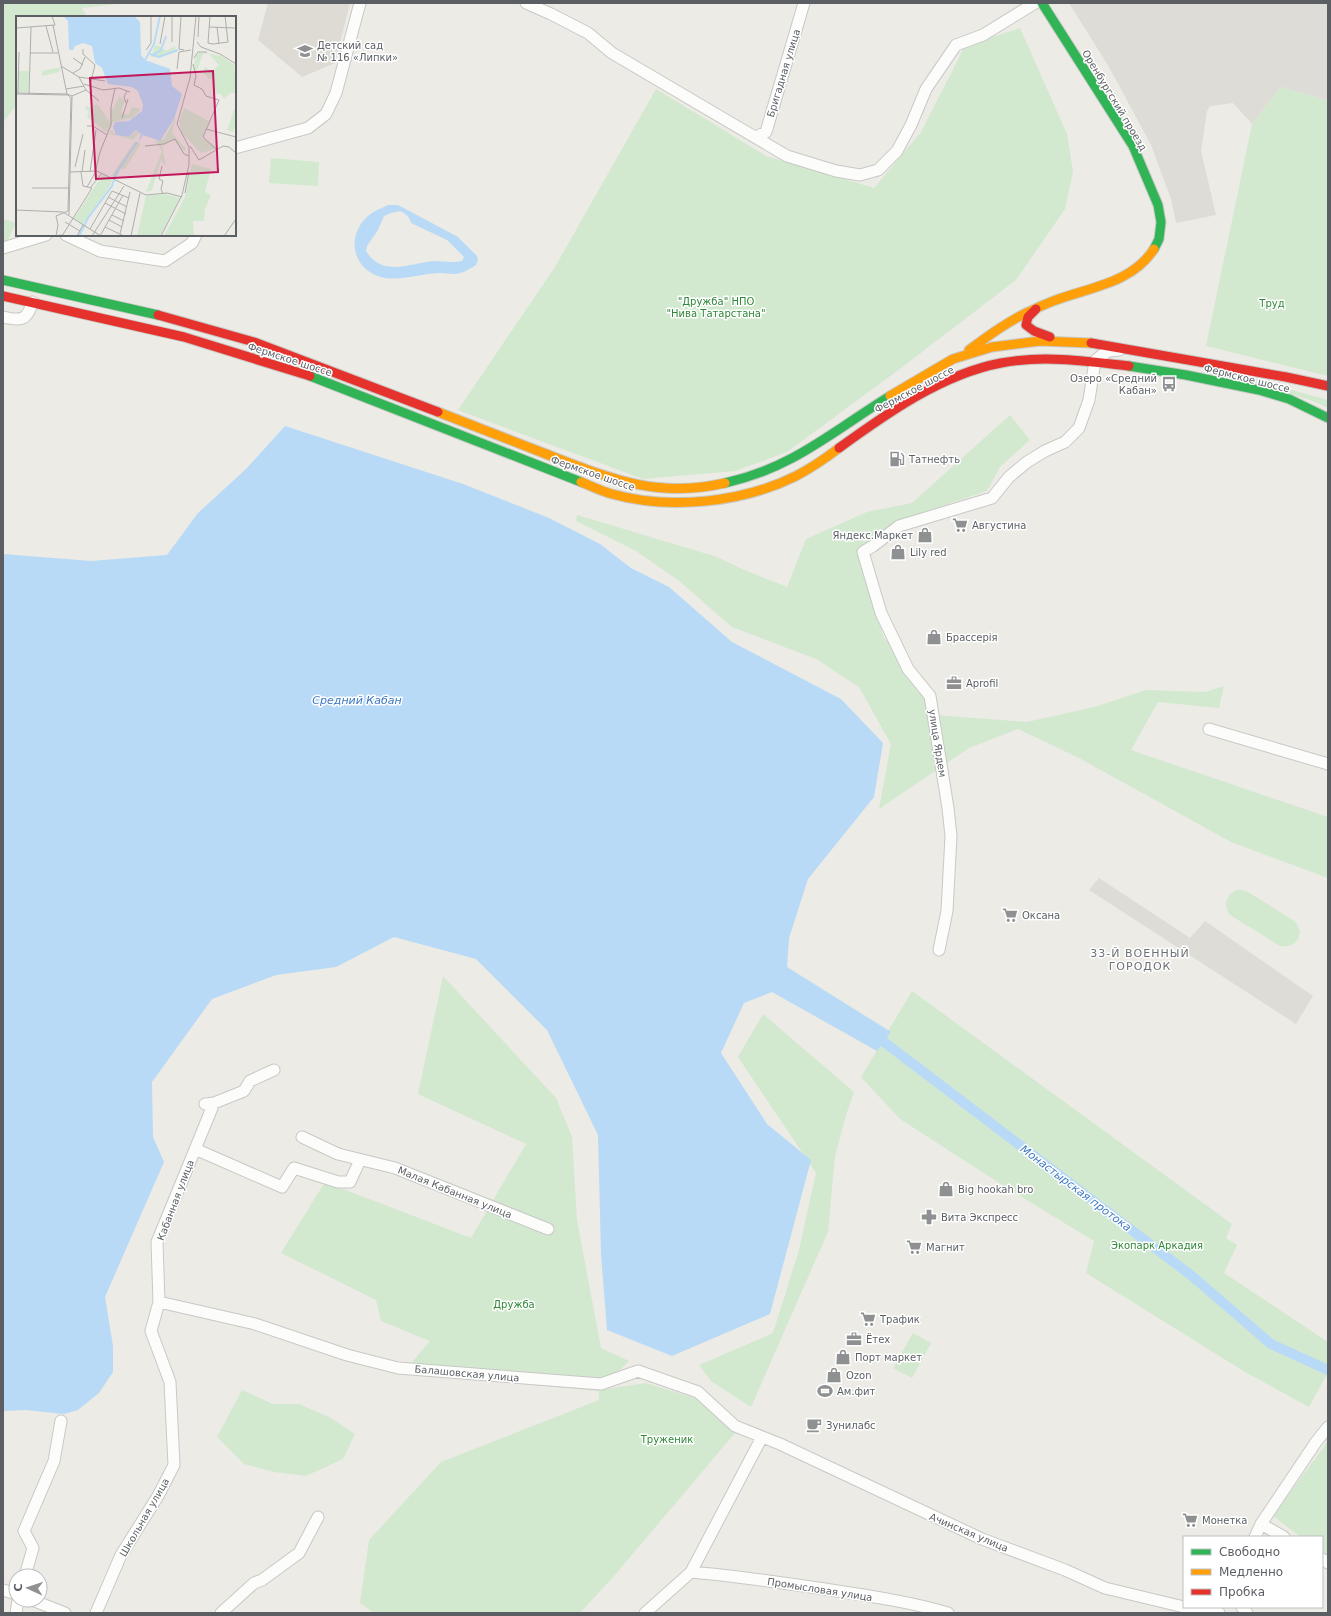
<svg xmlns="http://www.w3.org/2000/svg" width="1331" height="1616" viewBox="0 0 1331 1616" font-family="'DejaVu Sans',sans-serif">
	<style>
		.industrial { fill: #dddcd6 }
		.education { fill: #dddbd3 }
		.green { fill: #d2e9d0 }
		.water { fill: #b8daf7; fill-rule: evenodd }
		.lines { fill: none; stroke-linecap: round; stroke-linejoin: round }
		.canal { stroke: #b8daf7; stroke-width: 10 }
		.street-casing { stroke: #c8c8c6; stroke-width: 13 }
		.fast-casing { stroke: #c8c9c7; stroke-width: 11 }
		.slow-casing { stroke: #c8c9c7; stroke-width: 11 }
		.jam-casing { stroke: #c8c9c7; stroke-width: 11 }
		.street { stroke: #fcfcfb; stroke-width: 11 }
		.fast { stroke: #30b455; stroke-width: 9 }
		.slow { stroke: #ff9f0a; stroke-width: 9 }
		.jam { stroke: #e5322d; stroke-width: 9 }
		.labels { text-anchor: middle; stroke-width: 3; stroke-linejoin: round; paint-order: stroke }
		.poi-label { font-size: 10px; fill: #5b5f64; stroke: #fff; text-anchor: start }
		.street-label { font-size: 10px; fill: #5b5f64; stroke: #fff }
		.park-label { font-size: 10px; fill: #2f8737; stroke: #fff }
		.water-label { font-size: 11px; font-style: italic; fill: #3b77c1; stroke: #fff }
		.neighbourhood-label { font-size: 11px; letter-spacing: 1px; fill: #6c7176; stroke: #fff }
		.inset-river { fill: none; stroke: #b8daf7; stroke-width: 2 }
		.inset-road { fill: none; stroke: #aeafad; stroke-width: 1 }
		.view { fill: #c2185b; fill-opacity: 0.15; stroke: #c2185b; stroke-width: 2 }
		.inset-edge { fill: none; stroke: #5b5f64; stroke-width: 2 }
	</style>
	<rect width="100%" height="100%" fill="#ecebe5"/>
	<path class="industrial" d="M1069,3H1328V101L1281,87L1252,124L1233,103L1210,106L1207,111L1201,151L1216,215L1176,223L1171,199L1151,145L1109,67Z
		M1099,878L1190,938L1205,921L1313,996L1296,1024L1089,890Z"/>
	<path class="education" d="M268,3H350L335,63L302,77L258,40Z"/>
	<path class="green" d="M3,3H126L82,8L87,17H17V104L3,123Z
		M1020,28L1067,134L1073,171L1065,209L1016,280L901,368L787,452L735,471L643,479L458,410L555,267L656,89L766,156L874,188L921,132L965,46Z
		M1281,87L1328,101V376L1206,346L1252,124Z
		M271,158L319,162L318,186L269,183Z
		M3,219L16,223L3,250Z
		M1252,379L1328,400V408L1313,401L1249,380Z
		M1010,415L1030,440L1000,467L987,491L924,512L877,534L861,567L884,638L933,692L935,715L1027,722L1094,707L1146,690L1205,692L1224,686L1219,708L1158,702L1131,750L1328,817V878L1231,842L1079,758L1018,729L969,748L879,809L891,744L859,687L816,659L732,627L678,580L636,551L576,521L577,515L717,557L742,569L787,587L806,539L867,512L912,503Z
		M1237,890H1243L1248,892L1293,920L1297,924L1300,932C1299,942 1291,948 1280,946L1230,915C1223,906 1226,894 1237,890Z
		M443,976L556,1098L572,1137L577,1220L601,1348L629,1361L599,1390L646,1383L707,1402L735,1433L614,1576L580,1613H374L360,1603L369,1540L441,1462L599,1400V1391L403,1373L430,1341L381,1321L376,1300L281,1253L325,1182L471,1238L526,1144L418,1094Z
		M912,991L1232,1224L1226,1238L1237,1245L1224,1273L1328,1342V1372L1309,1407L1245,1372L1086,1273L1094,1241L1007,1188L900,1119L861,1077Z
		M763,1014L854,1092L846,1115L835,1156L828,1232L751,1407L712,1382L699,1365L773,1333L799,1250L816,1173L738,1057Z
		M913,1333L931,1343L912,1378L893,1368Z
		M242,1390L273,1404H299L331,1418L355,1434L343,1459L306,1476L274,1472L244,1464L217,1437Z
		M1328,1441V1557L1322,1552V1537H1301L1273,1516Z"/>
	<path class="water" d="M388,205H398L458,237L477,256L478,260L476,265C471,268 465,272 460,273C454,275 447,273 441,273C423,273 398,282 381,277C354,270 346,239 365,219C371,212 380,209 388,205ZM400,211C406,214 409,216 411,223L447,240L464,257L462,261C453,263 443,261 434,261C410,263 383,278 366,251L367,246L378,230L384,216L391,213Z
		M285,426L463,484L549,518L600,544L631,568L669,587L732,642L841,699L883,743L874,797L808,879L789,938L787,967L891,1032L877,1051L772,992L744,1003L721,1053L767,1124L811,1160L770,1314L672,1356L607,1330L601,1254L598,1135L547,1030L476,959L394,937L336,967L276,975L212,999L152,1082L153,1137L164,1162L105,1297L113,1346V1372L99,1393L78,1410L64,1414L25,1410L3,1411V554L91,561L167,555L198,513L246,469Z"/>
	<g class="lines">
		<path class="canal" d="M884,1042L1192,1276L1271,1344L1328,1370"/>
		<g class="street-casing">
			<path id="street" d="M526,3L551,14L588,33L612,53L787,156L836,171L860,175L878,170L897,151L911,125L926,89L956,45L983,35L1035,3
				M756,137L766,132L804,3
				M235,148L308,128L326,114L336,93L360,3
				M66,235L100,251L165,261L192,243L196,235
				M3,248L46,235
				M3,317C20,321 28,321 32,302
				M1209,729L1328,764
				M939,950L947,911L951,836L948,808L930,696L908,669L881,613L863,552L873,546L899,526L992,498L1009,477L1027,462L1045,451L1065,442L1079,428L1089,400L1095,361L1102,355L1109,351L1119,350
				M205,1104L214,1103L244,1091L250,1081L274,1070
				M302,1137L338,1154L395,1168L548,1229
				M195,1149L282,1187L294,1168L338,1182H350L360,1160
				M159,1302L255,1324L347,1355L398,1368L601,1384L638,1371L698,1392L735,1426L780,1444L982,1539L1065,1570L1105,1588L1184,1607
				M1261,1524L1284,1537
				M1255,1537L1261,1524L1316,1442L1328,1427
				M1322,1559L1328,1563
				M691,1572C738,1576 784,1583 831,1590C870,1596 910,1602 948,1613
				M25,1576L33,1548L24,1531L54,1461L61,1421
				M3,1590L16,1594
				M32,1600L65,1613
				M1185,1607L1219,1613
				M1242,1607L1247,1613
				M16,1613L18,1600
				M96,1613L121,1555L158,1496L174,1465L170,1382L151,1331L159,1302L157,1242L214,1103
				M221,1613L254,1583L262,1580L299,1553L318,1517
				M645,1613L691,1572L762,1437"/>
		</g>
		<g class="fast-casing">
			<path id="fast" d="M1042,3L1133,146L1158,205L1161,222L1159,239L1154,249
				M3,280L158,315
				M1129,366L1186,375L1259,390L1289,399L1328,418
				M310,376L581,482
				M725,483C793,468 833,431 890,396"/>
		</g>
		<g class="slow-casing">
			<path id="slow" d="M969,350C988,336 1007,322 1028,312C1037,308 1047,303 1056,300C1091,287 1132,283 1154,249
				M890,396L953,359L992,347L1040,341L1091,343
				M438,412C474,426 510,440 546,454C609,478 656,499 725,483
				M581,482C591,486 601,491 612,494C669,510 742,503 796,476C811,468 826,458 839,448"/>
		</g>
		<g class="jam-casing">
			<path id="jam" d="M3,296L184,337L310,376
				M1036,309L1028,317L1026,325L1034,331L1050,337
				M158,315L254,342L438,412
				M1091,343L1286,377L1328,386
				M839,448C886,414 942,374 1001,363C1042,355 1087,361 1129,366"/>
		</g>
		<use href="#street" class="street"/>
		<use href="#fast" class="fast"/>
		<use href="#slow" class="slow"/>
		<use href="#jam" class="jam"/>
	</g>
	<defs>
		<g id="school-bare" transform="scale(1.2)"><path d="M0-5L7-2L0 1L-7-2ZM-4 1L0 2.5L4 1V4Q0 6-4 4Z" fill="#8e9091" stroke="#fff" stroke-width="2.5" paint-order="stroke"/></g>
		<g id="bus-bare" transform="scale(1.2)"><path d="M-5-6H5V4H4V6H2V4H-2V6H-4V4H-5ZM-3.5-4V0h7V-4ZM-3.5 1.2v1.5H-2V1.2ZM2 1.2v1.5H3.5V1.2Z" fill="#8e9091" stroke="#fff" stroke-width="2.5" paint-order="stroke"/></g>
		<g id="fuel-bare" transform="scale(1.2)"><path d="M-5.5-6h7V0h2V4h1.3V-2.5L3-4.5l.8-.8L6-3V5H2.5V1h-1V6h-7ZM-4.2-4.7v3.2H.2V-4.7Z" fill="#8e9091" stroke="#fff" stroke-width="2.5" paint-order="stroke"/></g>
		<g id="supermarket-bare" transform="scale(1.2)"><path d="M-6-5.5h2.5l.6 2H6L4.5 2H-2.5L-4.4-4H-6ZM-1.5 3.2a1.3 1.3 0 1 0 .1 0ZM3 3.2a1.3 1.3 0 1 0 .1 0Z" fill="#8e9091" stroke="#fff" stroke-width="2.5" paint-order="stroke"/></g>
		<g id="shop-bare" transform="scale(1.2)"><path d="M-5-2.5h2.3a2.7 3.5 0 0 1 5.4 0H5L5.5 6h-11ZM-1.5-2.5h3a1.5 2.3 0 0 0-3 0Z" fill="#8e9091" stroke="#fff" stroke-width="2.5" paint-order="stroke"/></g>
		<g id="office-bare" transform="scale(1.2)"><path d="M-6-3h4V-5.5h4V-3h4V5H-6ZM-1-4.5V-3h2v-1.5ZM-6 0V1H6V0Z" fill="#8e9091" stroke="#fff" stroke-width="2.5" paint-order="stroke"/></g>
		<g id="pharmacy-bare" transform="scale(1.2)"><path d="M-2-6h4v4h4v4h-4v4h-4v-4h-4v-4h4Z" fill="#8e9091" stroke="#fff" stroke-width="2.5" paint-order="stroke"/></g>
		<g id="stadium-bare" transform="scale(1.2)"><path d="M0-5a6.5 5 0 1 0 0 10a6.5 5 0 1 0 0-10ZM-3.5-1.8h7v3.6h-7Z" fill="#8e9091" stroke="#fff" stroke-width="2.5" paint-order="stroke"/></g>
		<g id="cafe-bare" transform="scale(1.2)"><path d="M-5.5-4.5H6V0H3Q3 3.5 0 3.5H-2.5Q-5.5 3.5-5.5 0ZM3-3.2v2h1.7v-2ZM-6 4.5H4V6H-6Z" fill="#8e9091" stroke="#fff" stroke-width="2.5" paint-order="stroke"/></g>
	</defs>
	<g fill-rule="evenodd">
		<use href="#school-bare" x="305" y="51"/>
		<use href="#bus-bare" x="1169" y="384"/>
		<use href="#fuel-bare" x="897" y="459"/>
		<use href="#supermarket-bare" x="960" y="525"/>
		<use href="#shop-bare" x="925" y="535"/>
		<use href="#shop-bare" x="898" y="552"/>
		<use href="#shop-bare" x="934" y="637"/>
		<use href="#office-bare" x="954" y="683"/>
		<use href="#supermarket-bare" x="1010" y="915"/>
		<use href="#shop-bare" x="946" y="1189"/>
		<use href="#pharmacy-bare" x="929" y="1217"/>
		<use href="#supermarket-bare" x="914" y="1247"/>
		<use href="#supermarket-bare" x="868" y="1319"/>
		<use href="#office-bare" x="854" y="1339"/>
		<use href="#shop-bare" x="843" y="1357"/>
		<use href="#shop-bare" x="834" y="1375"/>
		<use href="#stadium-bare" x="825" y="1391"/>
		<use href="#cafe-bare" x="814" y="1425"/>
		<use href="#supermarket-bare" x="1190" y="1520"/>
	</g>
	<g class="labels">
		<g class="poi-label">
			<text x="317" y="49">Детский сад<tspan x="317" dy="12">№ 116 «Липки»</tspan></text>
			<text x="1157" y="382" text-anchor="end">Озеро «Средний<tspan x="1157" dy="12">Кабан»</tspan></text>
			<text x="909" y="463">Татнефть</text>
			<text x="972" y="529">Августина</text>
			<text x="913" y="539" text-anchor="end">Яндекс.Маркет</text>
			<text x="910" y="556">Lily red</text>
			<text x="946" y="641">Брассерiя</text>
			<text x="966" y="687">Aprofil</text>
			<text x="1022" y="919">Оксана</text>
			<text x="958" y="1193">Big hookah bro</text>
			<text x="941" y="1221">Вита Экспресс</text>
			<text x="926" y="1251">Магнит</text>
			<text x="880" y="1323">Трафик</text>
			<text x="866" y="1343">Ётех</text>
			<text x="855" y="1361">Порт маркет</text>
			<text x="846" y="1379">Ozon</text>
			<text x="837" y="1395">Ам.фит</text>
			<text x="826" y="1429">Зунилабс</text>
			<text x="1202" y="1524">Монетка</text>
		</g>
		<g class="street-label">
			<text transform="translate(783 73) rotate(-73)" y="4">Бригадная улица</text>
			<text transform="translate(1115 100) rotate(59)" y="4">Оренбургский проезд</text>
			<text transform="translate(290 359) rotate(18)" y="4">Фермское шоссе</text>
			<text transform="translate(1247 378) rotate(14)" y="4">Фермское шоссе</text>
			<text transform="translate(914 389) rotate(-28)" y="4">Фермское шоссе</text>
			<text transform="translate(593 473) rotate(19)" y="4">Фермское шоссе</text>
			<text transform="translate(938 743) rotate(81)" y="4">улица Ярдем</text>
			<text transform="translate(455 1192) rotate(22)" y="4">Малая Кабанная улица</text>
			<text transform="translate(175 1200) rotate(-69)" y="4">Кабанная улица</text>
			<text transform="translate(467 1373) rotate(5)" y="4">Балашовская улица</text>
			<text transform="translate(144 1517) rotate(-60)" y="4">Школьная улица</text>
			<text transform="translate(969 1532) rotate(23)" y="4">Ачинская улица</text>
			<text transform="translate(820 1589) rotate(9)" y="4">Промысловая улица</text>
		</g>
		<g class="park-label">
			<text x="716" y="305">"Дружба" НПО<tspan x="716" dy="12">"Нива Татарстана"</tspan></text>
			<text x="1272" y="307">Труд</text>
			<text x="1157" y="1249">Экопарк Аркадия</text>
			<text x="514" y="1308">Дружба</text>
			<text x="667" y="1443">Труженик</text>
		</g>
		<g class="water-label">
			<text x="357" y="704">Средний Кабан</text>
			<text transform="translate(1076 1188) rotate(37)" y="4">Монастырская протока</text>
		</g>
		<g class="neighbourhood-label">
			<text x="1140" y="957">33-Й ВОЕННЫЙ<tspan x="1140" dy="13">ГОРОДОК</tspan></text>
		</g>
	</g>
	<g transform="translate(16 16)">
		<rect width="220" height="220" fill="#ecebe5"/>
		<path d="M139,29L144,30L150,35L159,30L160,36L144,41H135ZM185,36L205,40L220,50V77H214L208,83L205,78L199,77L197,62L193,63L187,56L189,51L196,55L203,49L193,38H187L180,57L177,56L180,40ZM45,51L43,56L26,60V55ZM3,55H13L12,76H2ZM103,81L109,84L105,96L112,99L116,91L125,93L116,102L97,106L91,117L71,101L73,96L69,92L70,89L74,92L77,89H82L94,106V91L97,93ZM168,92L193,105L186,122L197,128L199,133L185,137L166,117L163,106ZM218,94L220,95V108L217,116L211,114ZM160,101L156,117L170,133L168,135L157,123L146,129L150,151L145,144L136,174L130,176L146,135L139,125L148,123ZM96,114L99,119L111,122L120,115L123,117L117,124L93,118ZM119,125L125,128L109,153H105L100,162L95,160ZM176,148L195,153L189,176L195,179L189,193L188,205H177L178,220H148L169,181ZM87,158L96,164L94,170L67,208L58,203ZM149,178L164,182L144,220H121L130,180Z" fill="#d2e9d0"/>
		<path d="M47,0H118L124,6L125,39L129,44L154,53L156,70L166,78L158,103L144,125L127,119L122,127L125,118L120,114L112,121L100,119L97,111L99,106L113,105L126,95L127,89L122,75L116,71L92,68L86,52L79,47L76,30L67,27L59,30L57,34H53L52,5Z" fill="#b8daf7"/>
		<path class="inset-river" d="M134,38L143,41L162,34M137,39L145,34L150,20M129,44L138,28L144,0M63,220L72,202L96,170L100,157L121,126"/>
		<path class="inset-road" d="M156,0V26M165,0L163,33L168,34M194,0L192,27L197,28L212,26L209,0M37,9L51,78M30,10L37,36M193,11L220,12M201,11L203,28M0,12L39,9L36,0M182,21L183,0M181,26L185,31L204,38L220,48M144,28L149,0M67,33V38L79,49L74,69M130,34L135,27V0M14,37H42M57,42L67,49M178,42L182,36H191M177,48L180,60L178,69L186,73L190,80L203,84L187,121L201,134M45,50L63,61L89,65M161,53L163,36L175,34M57,57L64,53L69,41M63,61L70,74L83,85M68,68L87,74L103,72L114,76M50,73L68,70M0,77L51,78L56,80L53,199M2,77L3,36M0,78L52,79L55,82L52,195L40,200L42,209L40,220M13,78L15,11M56,80L70,74M110,87L108,81L111,75M106,102L112,83M71,110H77L91,119M190,113L220,121M129,130L148,128L159,123L168,138L173,140M174,130L183,144L207,130L213,131L220,137M146,150L143,163L147,165L145,173L147,178M59,151L67,118M54,156L81,155L130,179L151,177L166,181M66,156L69,134M74,156L80,114M71,171L79,157L84,136L95,109V91L99,72M75,171L86,157M16,172H52M169,177L173,156M92,181L111,191M89,187L110,198M0,194L47,196L85,220M96,199L108,205M93,204L106,211M49,206L64,215M89,211L108,220M74,213L96,175L113,182M104,218L114,176M34,220L47,219M46,220L76,172L67,170L65,156M61,220L67,209M76,220L108,170M84,220L107,179M115,220L124,177M145,220L166,179L173,149V131L161,108L174,62L180,0M208,220L220,203"/>
		<path class="view" d="M197,55L202,156L80,163L74,62Z"/>
		<rect width="220" height="220" class="inset-edge"/>
	</g>
	<rect width="1331" height="1616" fill="none" stroke="#5b5f64" stroke-width="8"/>
	<rect x="1183" y="1536" width="140" height="72" fill="#ffffff" stroke="#bdbfc1"/>
	<rect x="1191" y="1549" width="20" height="6" fill="#30b455" stroke="#bdbfc1"/>
	<text x="1219" y="1556" font-size="12" fill="#5b5f64">Свободно</text>
	<rect x="1191" y="1569" width="20" height="6" fill="#ff9f0a" stroke="#bdbfc1"/>
	<text x="1219" y="1576" font-size="12" fill="#5b5f64">Медленно</text>
	<rect x="1191" y="1589" width="20" height="6" fill="#e5322d" stroke="#bdbfc1"/>
	<text x="1219" y="1596" font-size="12" fill="#5b5f64">Пробка</text>
	<g transform="translate(28 1588) rotate(273)"><circle r="19" fill="#ffffff" stroke="#bdbfc1"/>
	<path d="M0-3L7 15L0 10L-7 15Z" fill="#8e9091"/>
	<text y="-6" font-size="11" font-weight="bold" text-anchor="middle" fill="#5b5f64">С</text>
	</g>
</svg>
